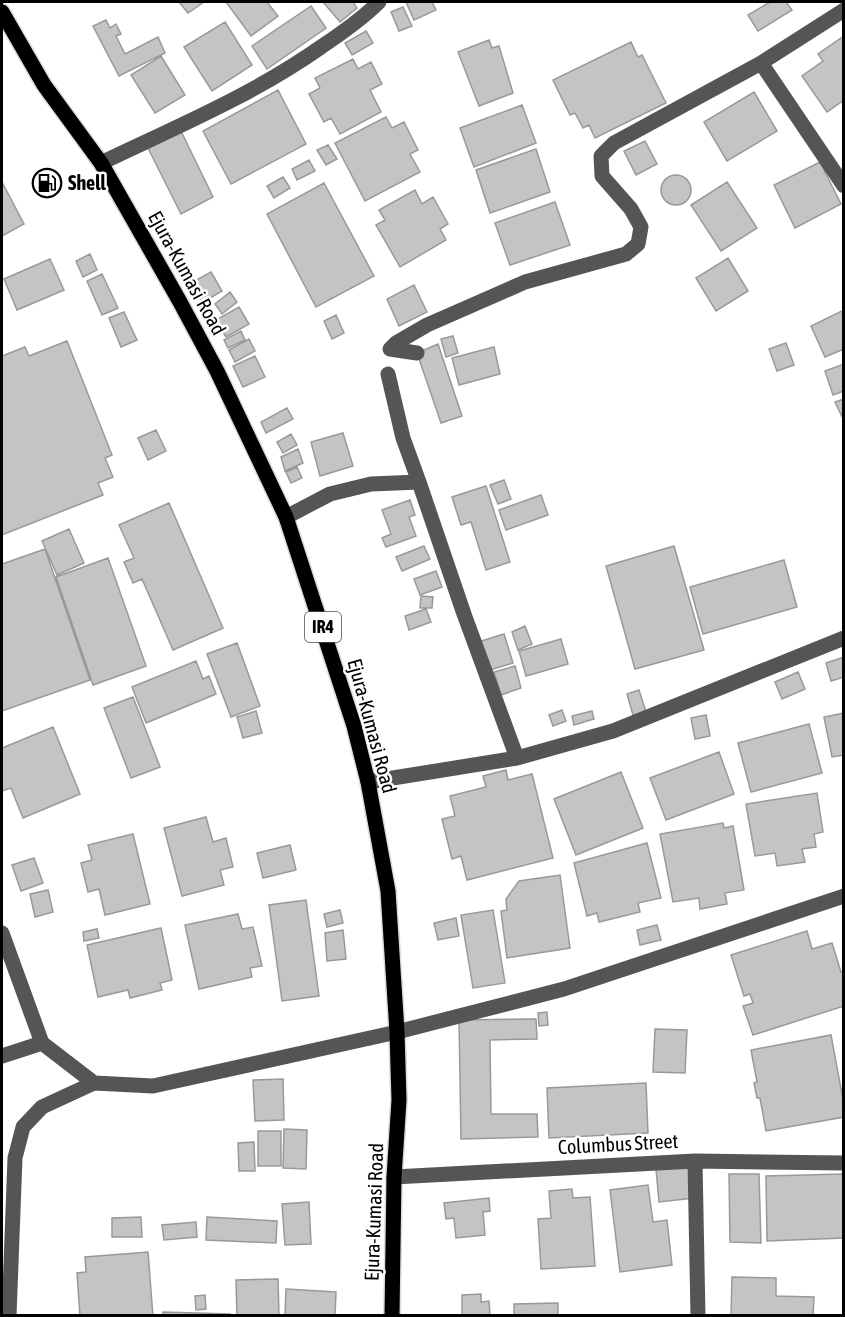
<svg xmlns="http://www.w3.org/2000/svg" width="845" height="1317" viewBox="0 0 845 1317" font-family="'Asap Condensed',sans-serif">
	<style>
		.building { fill: #c4c4c4; stroke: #999; stroke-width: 1.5 }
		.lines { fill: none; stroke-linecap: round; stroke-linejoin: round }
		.major-casing { stroke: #dbdbdb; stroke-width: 18 }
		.minor { stroke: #555; stroke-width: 15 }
		.major { stroke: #000; stroke-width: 15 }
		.labels { text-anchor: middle; stroke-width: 5; stroke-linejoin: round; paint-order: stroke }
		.shield { fill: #fff; stroke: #4c4c4c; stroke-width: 1.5 }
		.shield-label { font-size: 18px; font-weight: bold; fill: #000 }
		.poi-label { font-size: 20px; font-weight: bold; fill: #000; stroke: #fff; text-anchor: start }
		.street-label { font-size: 20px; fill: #000; stroke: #fff }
	</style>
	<rect width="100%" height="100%" fill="#fff"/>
	<path class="building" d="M179,2H204L188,13Z
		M226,2H267L278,16L251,36Z
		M323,2H353L357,8L340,22Z
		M406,2H432L436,10L414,20Z
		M770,2H786L792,10L758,31L748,15Z
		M311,6L326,28L267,69L252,46Z
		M403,7L412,26L399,31L391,12Z
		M106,20L110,28L116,24L121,34L116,36L125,54L158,37L165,53L119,76L93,26Z
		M225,22L252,65L212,91L184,47Z
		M366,31L373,43L352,55L345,43Z
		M844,36V100L827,112L802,76L823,61L818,54Z
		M489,40L492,48L499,46L513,93L479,106L458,52Z
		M631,42L638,57L642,55L666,103L595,138L589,125L583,128L575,113L570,115L553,80Z
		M161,56L185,95L155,113L131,75Z
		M353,59L358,69L371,62L382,84L370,90L381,112L340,134L331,118L324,122L309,94L320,88L315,78Z
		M278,90L306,144L231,184L203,131Z
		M754,92L777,131L727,161L704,122Z
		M522,105L536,143L474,167L460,128Z
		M386,117L392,128L404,122L418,150L410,154L420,172L365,201L335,143Z
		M180,129L213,197L181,214L147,146Z
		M645,141L657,164L636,175L624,151Z
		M328,145L337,159L326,165L317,150Z
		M536,149L550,192L490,213L476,170Z
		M309,160L315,171L297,180L292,169Z
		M820,162L841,204L795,228L774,185Z
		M661 190a15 15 0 1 1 30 0a15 15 0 1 1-30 0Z
		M283,177L290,188L274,198L267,186Z
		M2,182L24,224L2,236Z
		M727,182L757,228L721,251L691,205Z
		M324,183L374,276L316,307L267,214Z
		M415,190L422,204L433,197L448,224L440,229L446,240L400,267L376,225L385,220L379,210Z
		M555,202L570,245L510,265L495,223Z
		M90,254L97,270L83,277L76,261Z
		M728,258L748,291L716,311L696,278Z
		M50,259L64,290L17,310L4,279Z
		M211,272L222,291L202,303L191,283Z
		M102,274L118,308L102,315L87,281Z
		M414,285L427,312L399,326L387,299Z
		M230,292L237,302L222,314L215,304Z
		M239,307L249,324L226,337L216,320Z
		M844,310V349L825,357L811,326Z
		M124,312L137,340L121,347L109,318Z
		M336,315L344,333L332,339L324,321Z
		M241,331L245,340L228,348L224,340Z
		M453,336L458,353L446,357L441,339Z
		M249,339L255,351L235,362L229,350Z
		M67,341L112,455L105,458L113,477L98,483L103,495L2,535V356L25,347L29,356Z
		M786,343L794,365L777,371L769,349Z
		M438,344L462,416L441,423L417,353Z
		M494,347L500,374L459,385L452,358Z
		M255,356L265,377L243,387L233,366Z
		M844,364V391L833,395L825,371Z
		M844,399V421L835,402Z
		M287,408L293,419L266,433L261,422Z
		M156,430L166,451L148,460L138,438Z
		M343,433L353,466L320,476L311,442Z
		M291,434L297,445L283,453L277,442Z
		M298,449L303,463L285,471L281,457Z
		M297,467L302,478L291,483L286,472Z
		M504,480L511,499L498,504L490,485Z
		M486,486L510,562L486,570L471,522L461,525L452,497Z
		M541,495L548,515L506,530L499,510Z
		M410,500L415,515L409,517L416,536L386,547L382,538L391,534L382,510Z
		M169,503L223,628L173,650L142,579L133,583L124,562L134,558L119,525Z
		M69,529L84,563L57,575L42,541Z
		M424,546L430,559L402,571L396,557Z
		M674,546L704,650L635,669L606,566Z
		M45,549L90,680L2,711V564Z
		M108,558L146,666L93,685L56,577Z
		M784,560L797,607L703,634L690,587Z
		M436,571L442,587L420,595L414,579Z
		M421,596L433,597L432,608H420Z
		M426,609L431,622L409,630L405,616Z
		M525,626L532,644L518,650L512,632Z
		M504,634L513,663L487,671L478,642Z
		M561,639L568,664L526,676L519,651Z
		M237,643L260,706L231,717L207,654Z
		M844,657V677L831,681L826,663Z
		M196,661L203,679L209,676L216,694L146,723L132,687Z
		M515,666L521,688L501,695L494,672Z
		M798,672L805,689L782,699L775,682Z
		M639,690L646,712L633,715L627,694Z
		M133,697L160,767L131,778L104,708Z
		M562,710L566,721L553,726L549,715Z
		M256,711L262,733L243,738L237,717Z
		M592,711L594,719L574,725L572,716Z
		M844,713V755L832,757L824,717Z
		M706,715L710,736L695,739L691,718Z
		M809,724L822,773L751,792L738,743Z
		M53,727L80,794L23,818L11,788L2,791V748Z
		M719,752L734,794L666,820L650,778Z
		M506,770L508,780L532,774L553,858L467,880L461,856L452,859L442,819L455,816L450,796L486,787L483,776Z
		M621,772L643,828L576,855L554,799Z
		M817,793L823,832L814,834L816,847L802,849L805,862L777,866L775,853L755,856L746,804Z
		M206,817L213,842L226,838L233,867L220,870L224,885L182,896L164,828Z
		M723,823L724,828L733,826L744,890L725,893L727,904L700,909L699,898L673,902L660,834Z
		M133,834L150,904L105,915L99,889L88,892L81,863L92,860L88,845Z
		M647,843L661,898L638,903L640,912L599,922L597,913L587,916L574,863Z
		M290,845L296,870L263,878L257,853Z
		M34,858L43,883L21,891L12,865Z
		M560,875L570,948L507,958L501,911L507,910L506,899L519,881Z
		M48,890L53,912L35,917L30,894Z
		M306,900L319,996L282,1001L269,905Z
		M340,910L343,923L327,927L324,914Z
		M493,910L505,983L473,988L461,915Z
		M238,914L242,929L253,927L262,966L250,968L252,977L199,989L185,925Z
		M456,918L459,936L438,940L434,923Z
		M657,925L661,940L640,945L637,930Z
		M161,928L172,980L160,983L162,990L130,998L128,990L98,997L87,945Z
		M97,929L99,938L84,941L83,932Z
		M343,930L346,959L327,961L325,933Z
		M807,931L812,949L832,943L841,972L844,971V1006L753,1035L743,1006L753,1003L750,994L744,996L731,955Z
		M547,1012L548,1025L539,1026L538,1013Z
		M536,1019L537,1039L490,1040L491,1114H537L538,1137L461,1139L459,1020Z
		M655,1029L687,1030L685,1073L653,1072Z
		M831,1035L844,1105V1117L766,1131L760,1098H757L754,1083L757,1082L751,1050Z
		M283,1079L284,1120L255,1121L253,1080Z
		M646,1083L648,1133L549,1138L547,1088Z
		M284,1129L307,1130L306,1169L283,1168Z
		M258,1131H281V1166H258Z
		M254,1142L255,1171H239L238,1143Z
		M690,1165L694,1198L659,1202L656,1169Z
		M729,1174H759L761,1243L730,1242Z
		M844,1174V1238L767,1241L766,1176Z
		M648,1185L653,1222L667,1220L672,1265L620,1272L610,1190Z
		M572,1189L573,1198L590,1197L595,1266L541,1269L538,1219L551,1218L549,1191Z
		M489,1198L490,1211L483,1212L485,1235L456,1238L454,1218L446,1219L444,1203Z
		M309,1202L311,1244L285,1245L282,1204Z
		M141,1217L142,1237H112V1218Z
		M207,1217L277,1221L276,1243L206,1240Z
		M196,1222L197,1237L164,1240L162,1225Z
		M148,1252L153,1316H80L77,1273L86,1272L85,1257Z
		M732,1277L776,1278V1296L814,1297L813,1316H731Z
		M278,1279L279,1316H237L236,1280Z
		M286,1289L336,1292L335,1316H285Z
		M481,1294V1302L489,1301L490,1316H462V1295Z
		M205,1295L206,1309L196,1310L195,1296Z
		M558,1303V1316H514V1304Z
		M163,1312L231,1314L163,1316Z"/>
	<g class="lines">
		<g class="major-casing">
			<path id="major" d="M2,12L44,85L101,163L180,302L217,371L286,517L354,726L368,782L388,891L397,1032L399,1100L394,1177L392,1316"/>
		</g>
		<path class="minor" d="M761,63L844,186
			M101,163C176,127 253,95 321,47C342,33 362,19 379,2
			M417,353L390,349L396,343L427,325L525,282L626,254L638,244L641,227L631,209L602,176L601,156L614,143L761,63L844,10
			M419,482L464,614L517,758
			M286,517L330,494L371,484L419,482L403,438L388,374
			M368,782L517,758L613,731L844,638
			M2,933L42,1043L94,1083
			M2,1056L42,1043
			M695,1161L698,1316
			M394,1177L695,1161L844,1163
			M9,1316L15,1158L23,1127L42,1107L94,1083L153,1086L397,1032L564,989L844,896"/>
		<use href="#major" class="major"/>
	</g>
	<defs>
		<g id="fuel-ring" transform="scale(1.5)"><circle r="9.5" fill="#fff" stroke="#000" stroke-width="1.5"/><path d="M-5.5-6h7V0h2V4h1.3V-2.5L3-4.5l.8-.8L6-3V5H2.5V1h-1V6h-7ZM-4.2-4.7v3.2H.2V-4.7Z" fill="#000"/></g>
	</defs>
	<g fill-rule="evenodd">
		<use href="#fuel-ring" x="47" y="183"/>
	</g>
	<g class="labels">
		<rect class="shield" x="305" y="612" width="36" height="30" rx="4.5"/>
		<g class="shield-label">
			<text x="323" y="633">IR4</text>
		</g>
		<g class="poi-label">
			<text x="68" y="190">Shell</text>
		</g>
		<g class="street-label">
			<text transform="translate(187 273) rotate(61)" y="7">Ejura-Kumasi Road</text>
			<text transform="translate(372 726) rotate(75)" y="7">Ejura-Kumasi Road</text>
			<text transform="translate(618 1144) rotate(-3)" y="7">Columbus Street</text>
			<text transform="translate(374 1212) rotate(-88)" y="7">Ejura-Kumasi Road</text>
		</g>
	</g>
	<rect width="845" height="1317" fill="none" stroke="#000000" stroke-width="6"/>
</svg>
